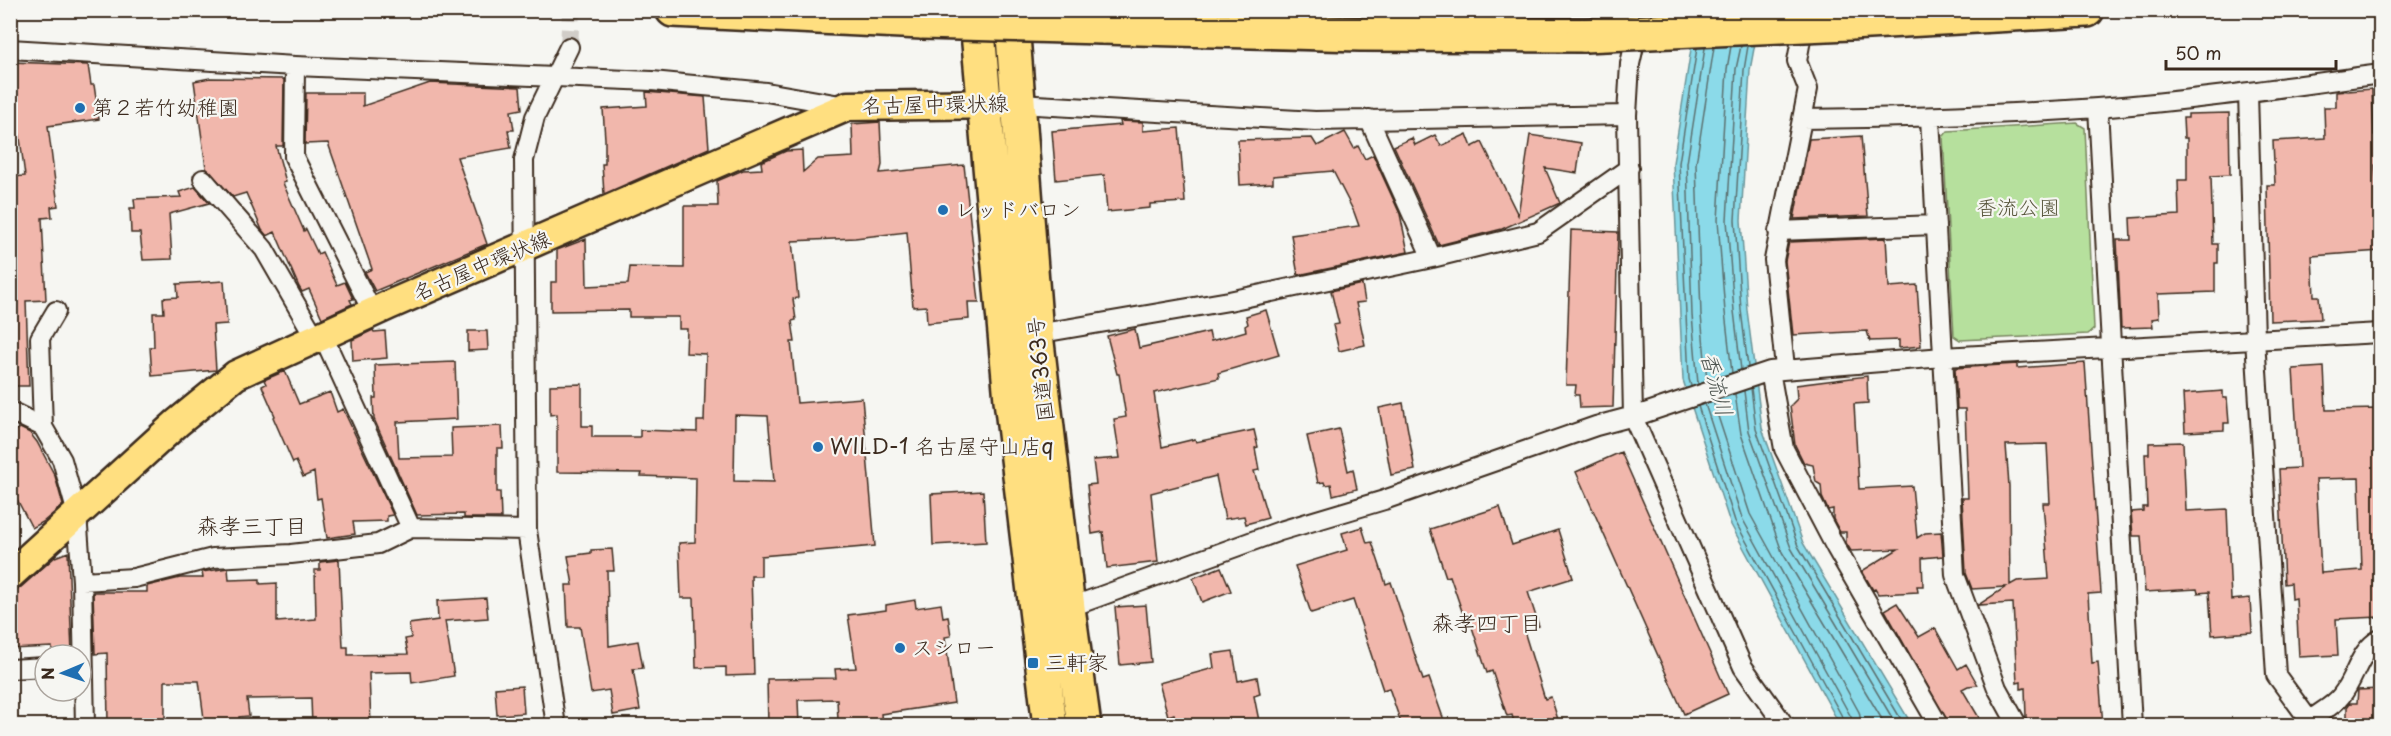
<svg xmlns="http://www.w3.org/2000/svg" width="2391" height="736" viewBox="0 0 2391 736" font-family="'Playpen Sans','Klee One',sans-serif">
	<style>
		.green { fill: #b6e09d; stroke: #78855e; stroke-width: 1.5 }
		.water { fill: #8bdae9; stroke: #6b9498; stroke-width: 1.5 }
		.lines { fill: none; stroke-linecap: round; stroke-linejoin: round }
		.shore { stroke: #5b706f; stroke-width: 1.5 }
		.building { fill: #f1b7ac; stroke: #3b2a1e; stroke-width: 1.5; fill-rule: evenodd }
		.street-tunnel { stroke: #d1cdc8; stroke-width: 18; stroke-dasharray: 18 9; stroke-linecap: butt }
		.street-casing { stroke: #3b2a1e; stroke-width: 22 }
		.primary-casing { stroke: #3b2a1e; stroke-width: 33 }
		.highway-casing { stroke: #3b2a1e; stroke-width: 38 }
		.street { stroke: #f6f6f2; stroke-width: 18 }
		.primary { stroke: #ffdf80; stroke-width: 28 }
		.highway { stroke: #ffdf80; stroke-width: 33 }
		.highway-bridge-casing { stroke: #3b2a1e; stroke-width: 38; stroke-linecap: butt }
		.highway-bridge { stroke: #ffdf80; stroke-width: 33 }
		.poi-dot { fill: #1f6fb2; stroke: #f6f6f2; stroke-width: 2 }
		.labels { text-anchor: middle; stroke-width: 4.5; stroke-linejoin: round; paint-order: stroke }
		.street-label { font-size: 21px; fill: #3b2a1e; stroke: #f6f6f2 }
		.poi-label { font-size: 21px; fill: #3b2a1e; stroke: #f6f6f2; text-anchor: start }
		.park-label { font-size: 21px; fill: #5a583e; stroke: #f6f6f2 }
		.water-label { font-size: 22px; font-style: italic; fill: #4f5651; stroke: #f6f6f2 }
		.neighbourhood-label { font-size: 22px; fill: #3b2a1e; stroke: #f6f6f2 }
	</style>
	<rect width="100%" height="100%" fill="#f6f6f2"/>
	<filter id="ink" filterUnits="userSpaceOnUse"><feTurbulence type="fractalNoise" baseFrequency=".0167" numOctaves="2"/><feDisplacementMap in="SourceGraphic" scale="12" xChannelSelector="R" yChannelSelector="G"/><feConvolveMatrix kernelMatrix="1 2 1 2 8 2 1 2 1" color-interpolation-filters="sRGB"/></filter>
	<g filter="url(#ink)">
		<path class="green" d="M2077,123L2085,128L2094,329L2088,334L1960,340L1954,336L1943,137L1948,131Z"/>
		<path class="water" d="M1697,11H1761L1750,70L1741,220L1747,310L1762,428L1803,543L1912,725H1840L1730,523L1683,380L1673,163Z"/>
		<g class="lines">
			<path class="shore" d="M1731,46L1727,69L1718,220L1725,312L1732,373
				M1741,46L1736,69L1727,220L1734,311L1741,370
				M1748,46L1744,70L1735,220L1741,310L1748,367
				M1707,381L1701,315L1696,164L1714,47
				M1698,384L1692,315L1687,163L1705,48
				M1691,386L1689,379L1679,163L1697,48
				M1751,388L1756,429L1798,546L1905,726
				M1744,391L1749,431L1791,548L1897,726
				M1735,394L1741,434L1782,552L1886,726
				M1713,401L1750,514L1859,712L1862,726
				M1705,404L1742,518L1851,717L1853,726
				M1698,406L1735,521L1844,720L1845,726"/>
		</g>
		<path class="building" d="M10,62L88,65L91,85H94L99,119L48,126L58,206L51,207L52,217L42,218L46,300L26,301L29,386H10V291H16L10,177L25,176Z
			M210,78L284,79L283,146H276L286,182L283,183L304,231L306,229L318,254L322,252L337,285L345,282L353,299L350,300L352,304L322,318L309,289L302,292L299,287L275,232L267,236L262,230L246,193L233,197L206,168L194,81Z
			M430,83L520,87L522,109L511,111L514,130H508L511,148L457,157L487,244L375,291L365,272L372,269L328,143L305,144L306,93H363V106Z
			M2372,89L2374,135H2380V164L2375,165L2380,251L2312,256L2314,296H2319L2321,319L2270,321L2267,185H2275L2273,141L2325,138L2324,107H2336V92Z
			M646,92L705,97L709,148L604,194L602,164H605V139L603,109L647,106Z
			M2229,113L2230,175L2211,176L2213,244H2218V263H2215V292L2158,294L2159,318L2152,319L2153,327L2121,328L2117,240H2131L2130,218L2179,215L2178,180H2187V138H2184L2183,118H2188V114Z
			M1120,121L1143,122V131L1179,128L1185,202L1150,204V208L1107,212L1104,175L1056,180L1052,131L1121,125Z
			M880,122L882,165L880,173L964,165L979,302H968L969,319L927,323L926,306L913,307L907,232L855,238L792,241L798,298L793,299L796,320L792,321L795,342H791L797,403L862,398L875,546L761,556V576H751L754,675L726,676V667L696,668L694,598H681L679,543L695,542L696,478L641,476L642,473L557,472V414L550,415V385L582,384V426H592V437H640V430L697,432V421H704L706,354L686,353L687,329H679V317H629V310L551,311V282H557V250L586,239L587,286L628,284L630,267L684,268V206H718L717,181L743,170L762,169L761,162L786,151L802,150L803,172L818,159L853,157L852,124ZM735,415L768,416L774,482L734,481Z
			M1345,132L1354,148L1358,146L1365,159L1373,155L1400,214L1408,252L1298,275L1291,235L1359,226L1354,212L1333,171L1273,176V183L1240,185L1238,140L1312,138L1317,146Z
			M1467,134L1472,147L1482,142L1518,215L1530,135L1581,143L1577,173L1545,168L1560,203L1502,229L1439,245L1394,146L1412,138L1415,145L1435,135L1441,146Z
			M1861,136L1868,216L1794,219L1809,139Z
			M195,187L209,203L169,214L172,259L143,260L140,233H131L130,208H135L134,199L181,197L179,192Z
			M1571,230L1618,232L1613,407L1580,408L1579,395H1575L1576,385H1566Z
			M1886,238L1889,287L1917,285L1921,346L1899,348V340L1870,341L1867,331L1793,335L1785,261L1789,242Z
			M224,281L227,324L213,325L216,370L152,376L150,347H154L153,313H164L163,298L178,297L177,284Z
			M1362,284L1365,302L1356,303L1365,345L1339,351L1333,325L1339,324L1331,291Z
			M1266,310L1279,355L1218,373L1219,378L1154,393L1162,447L1195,439L1196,442L1254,430L1258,447L1255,448L1259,470L1254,471L1268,518L1246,524L1244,516L1225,519L1216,476L1151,493L1158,562L1107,568L1103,532L1092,534L1087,485L1096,484L1093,460L1120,458L1114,419L1126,417L1119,374H1117L1107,336L1135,329L1139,348L1209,332L1211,341L1246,331L1245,326L1248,324L1246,316Z
			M373,330L374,332L385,331L387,358L353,361L352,340Z
			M468,331H487L488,350L468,351Z
			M455,362L457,419L397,422L399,458L452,457L451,428L502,426L503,448H497V492H500L501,518H464V514L417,515L374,419L373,398H376L375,365Z
			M2085,363L2101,593L2088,594L2092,663L2098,662L2103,726H2029L2026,717L2025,688L2021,689V682L2017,683L2013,603L1978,605L2006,587L1972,589L1966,573L1962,498H1968L1965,409H1957L1955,368L2017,364V368ZM2047,444L2050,503H2043L2049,579L2017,581L2010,585L2009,486L2006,445Z
			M2324,367L2326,410L2379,409L2380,617L2336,619L2338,655L2299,657L2296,598L2292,599L2291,583L2284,584L2279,469L2299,468L2293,369ZM2359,478L2362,570L2321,573L2316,479Z
			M285,371L299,404L330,392L337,412L343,409L393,515L387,516V521L353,522L355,534L327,538L321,498L317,499L314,472L303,477L296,461L293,463L273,417L275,416L262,386L266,384L264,380Z
			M1867,376L1868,403L1854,404L1859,489L1912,486L1917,538L1925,533L1941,532L1943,556L1922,558L1923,586H1917L1918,592L1878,594L1875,589L1873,590L1862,571L1898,549L1851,551L1846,543V532H1840L1833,519V509L1828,510L1822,497L1821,485L1816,482L1813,465L1804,463L1795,445L1790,406L1797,399L1796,385Z
			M2223,391V398H2227L2229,423H2224V430L2185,432L2183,394Z
			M1403,403L1415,470L1391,475L1379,408Z
			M20,428L30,433L37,442L55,476L63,505L43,522L32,528L10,486V434Z
			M1339,429L1348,471L1353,469L1357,489L1333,495L1331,484L1325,485L1324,482L1318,483L1307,436Z
			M2183,442L2186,511L2227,509L2231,600L2250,598L2252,632L2212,635L2209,592L2198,593L2197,589L2145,592L2141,536H2133L2131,512L2143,511V507H2147L2145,454H2149V443Z
			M1621,452L1728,694L1684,714L1576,472Z
			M983,491L986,542L933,545L931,494Z
			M1500,507L1512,545L1558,530L1573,578L1528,592L1539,626L1524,631L1545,699L1551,697L1560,726H1515L1512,715L1507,716L1492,671L1487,673L1469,618L1465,620L1450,576L1446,577L1430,529Z
			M1362,527L1367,543L1372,542L1386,584L1391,582L1423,680L1429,678L1446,726H1402L1389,688L1383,690L1353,600L1311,613L1295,566L1347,550L1342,533Z
			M612,549L614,571H607L609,646L638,641L643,668L633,669L640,710L613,715L609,690L591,693L580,627H568L566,585H573L568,556L591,553V550Z
			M68,552L72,654L52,655V647L10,649V591L21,587L55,557Z
			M339,560L343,647H348V655L408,654L405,639L411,638L409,624L438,620L437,601L486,598L488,618L445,621L454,676L412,683L411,672L369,673L371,726H312L311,698L247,699L249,716L239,717L240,726H205L199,681H165V726H108L107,653L95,654L93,592H147V586L180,578H203L202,572L228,568L229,580L260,579V584L277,583V622L316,619L315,570H320V562Z
			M1221,567L1231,591L1202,602L1193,578Z
			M915,600L916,608L941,604L943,617L948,616L951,636L945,637L954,703L881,714L882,726H842V721H838L837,699L798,700L799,726H768L767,679L836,678L835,669L856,668L848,615L886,610V605Z
			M1897,603L1919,637L1935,628L1958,669L1966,664L1978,685L1968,686L1962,689L1984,726H1950L1885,610Z
			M1146,605L1151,662L1120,665L1115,607Z
			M1233,651L1238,681L1257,677L1260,694L1254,696L1260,726H1177L1174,714L1168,716L1159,683L1214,668L1212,654Z
			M522,686L524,713L497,715L495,688Z
			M2380,689V726H2347V707L2350,703H2357L2358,690Z"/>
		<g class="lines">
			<path class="street-tunnel" d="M569,47L571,10"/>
			<g class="street-casing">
				<path id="street" d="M1642,10L1630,64L1627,115L1633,417L1743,667L1785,726
					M10,49L295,66L652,81L766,92L846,106
					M295,66L294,157L373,313
					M2248,93L2255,339L2276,675L2309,720
					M1019,104L1315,121L1627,115
					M2098,108L2132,726
					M1930,118L1955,575L1997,688L2018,726
					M1369,119L1432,258
					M1802,119C1900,118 1999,115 2097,108C2192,101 2286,87 2380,74
					M203,179L264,249L316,339
					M1778,231L1936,225
					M56,311L40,338L43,427L62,460L77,514L82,581L85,726
					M1036,334L1229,301L1432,258L1538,232L1629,168
					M323,336L411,528
					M1785,368L1774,260L1808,89L1797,61L1805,18
					M1770,371L1784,449L1836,548L1939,726
					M10,411L43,427
					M82,581L134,578L213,558L291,554L378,544L411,528L527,530
					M1068,608L1280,531L1384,500L1596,426L1645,413L1770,371L1943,357L2380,333
					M10,669L45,667
					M556,726L527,530L524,160L535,117L569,47
					M2305,726C2314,714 2331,709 2341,696C2356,678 2359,650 2380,639"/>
			</g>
			<g class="primary-casing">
				<path id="primary" d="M10,575L177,423L236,375L389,305L848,106L1007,104"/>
			</g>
			<g class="highway-casing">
				<path id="highway" d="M673,10L922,22
					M976,10L1011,400L1050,726
					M1011,10L1036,334L1068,608L1084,726
					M1850,23L2087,10
					M1102,27L1360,34L1584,35"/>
			</g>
			<use href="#street" class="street"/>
			<use href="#primary" class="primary"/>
			<use href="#highway" class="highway"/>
			<g class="highway-bridge-casing">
				<path id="highway-bridge" d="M922,22L1102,27
					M1584,35L1850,23"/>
			</g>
			<use href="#highway-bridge" class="highway-bridge"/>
		</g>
	</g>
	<g class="poi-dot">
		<circle cx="80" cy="108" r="6"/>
		<circle cx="943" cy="210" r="6"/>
		<circle cx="818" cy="447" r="6"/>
		<circle cx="900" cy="648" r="6"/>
		<rect x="1027" y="657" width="12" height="12" rx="3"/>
	</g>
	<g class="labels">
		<g class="street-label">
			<text transform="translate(935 105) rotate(-1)" y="7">名古屋中環状線</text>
			<text transform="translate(482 266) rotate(-23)" y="7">名古屋中環状線</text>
			<text transform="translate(1041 369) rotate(-96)" y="7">国道363号</text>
		</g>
		<g class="poi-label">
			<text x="92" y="115">第２若竹幼稚園</text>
			<text x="955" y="217">レッドバロン</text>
			<text x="830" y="454">WILD-1 名古屋守山店q</text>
			<text x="912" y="655">スシロー</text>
			<text x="1045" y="670">三軒家</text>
		</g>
		<g class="park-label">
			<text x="2018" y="215">香流公園</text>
		</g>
		<g class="water-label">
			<text transform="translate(1717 384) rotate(75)" y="8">香流川</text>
		</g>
		<g class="neighbourhood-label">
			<text x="252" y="534">森孝三丁目</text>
			<text x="1487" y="631">森孝四丁目</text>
		</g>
	</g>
	<rect width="2391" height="736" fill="none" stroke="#f6f6f2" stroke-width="36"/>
	<rect x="18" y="18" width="2355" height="700" fill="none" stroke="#3b2a1e" stroke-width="2" filter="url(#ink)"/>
	<g transform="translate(63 673) rotate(268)"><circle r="28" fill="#f6f6f2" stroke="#aba49d" stroke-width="1.5"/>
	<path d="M0-4.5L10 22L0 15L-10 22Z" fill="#1f6fb2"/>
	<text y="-9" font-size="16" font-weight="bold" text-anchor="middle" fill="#3b2a1e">N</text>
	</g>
	<path d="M2166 60v9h170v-9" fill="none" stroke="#3b2a1e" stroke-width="3"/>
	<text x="2175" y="60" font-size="18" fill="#3b2a1e" stroke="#f6f6f2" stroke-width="4.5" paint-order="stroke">50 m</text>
</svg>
